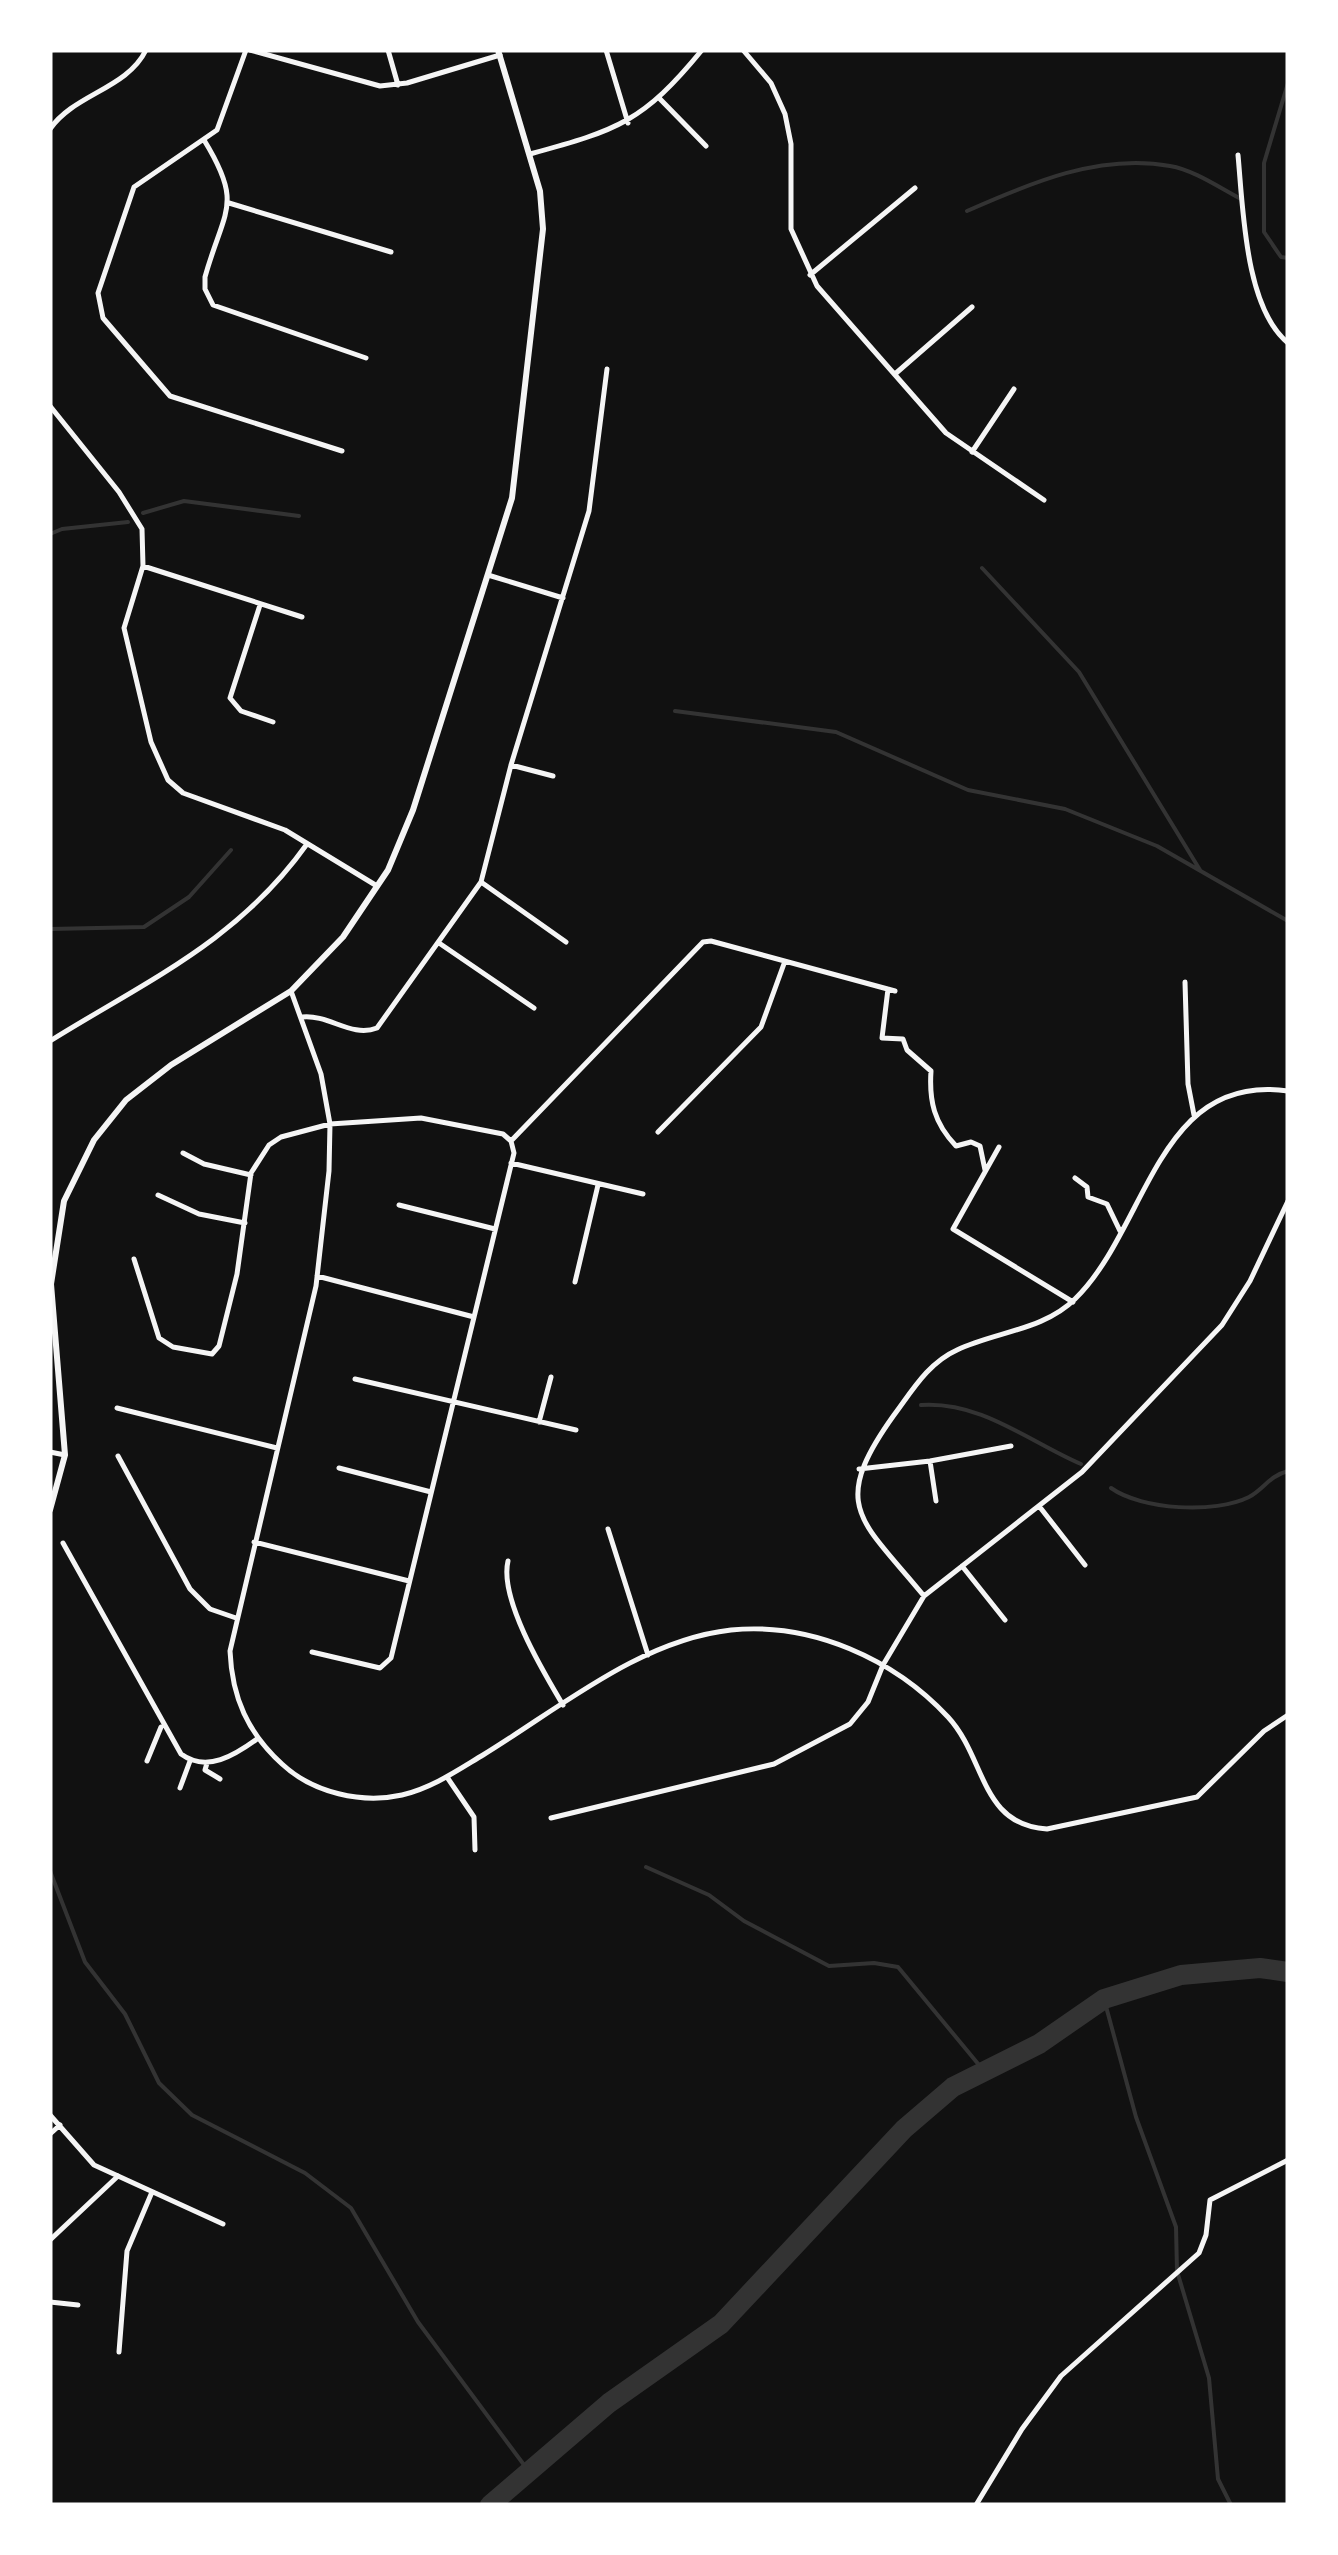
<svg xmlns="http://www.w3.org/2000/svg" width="1338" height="2555" viewBox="0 0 1338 2555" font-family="'Public Sans',sans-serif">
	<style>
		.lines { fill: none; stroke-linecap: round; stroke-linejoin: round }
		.stream { stroke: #333; stroke-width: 4 }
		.river { stroke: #333; stroke-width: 20 }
		.minor { stroke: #f5f5f5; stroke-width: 5 }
		.tertiary { stroke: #f5f5f5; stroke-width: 6 }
	</style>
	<rect width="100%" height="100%" fill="#111"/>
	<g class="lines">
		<path class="stream" d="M50,52L55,50
			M1288,83L1264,163V232L1281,257L1288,258
			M967,211C1030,183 1100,153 1170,166C1194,170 1220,188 1241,199
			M143,513L184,501L299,516
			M50,534L62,529L128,522
			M982,568L1079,672L1200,870
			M675,711L836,732L968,790L1065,809L1157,846L1288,921
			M50,929L144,927L189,897L231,850
			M921,1405C981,1401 1028,1441 1081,1464
			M1111,1488C1142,1510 1215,1514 1249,1497C1264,1489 1269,1476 1288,1471
			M646,1867L709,1895L744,1921L829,1966L874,1963L898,1967L984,2071
			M50,1871L85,1962L125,2014L159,2083L192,2115L305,2173L351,2208L418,2322L530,2473
			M1104,1999L1136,2117L1176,2227L1177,2271L1209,2378L1218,2479L1231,2505"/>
		<path class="river" d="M490,2505L609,2403L721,2324L904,2129L953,2087L1039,2044L1104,1999L1181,1975L1260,1968L1288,1972"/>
		<path class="minor" d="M246,50L217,130L134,187L98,293L103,318L170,396L342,451
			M250,50L380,86L407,83L500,55
			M388,50L398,85
			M606,50L628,123
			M743,50L771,83L785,114L791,144V229L817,286L946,433L1044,500
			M660,99L706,146
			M50,129C74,94 127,89 146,50
			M204,140C244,205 224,209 205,277V289L213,305L366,358
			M530,154C618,130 643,122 702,50
			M1238,155C1243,208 1245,308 1288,343
			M229,203L391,252
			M810,275L915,188
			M895,374L972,307
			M50,406L119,492L142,529L143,566L124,628L151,742L168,780L183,793L285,830L377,886
			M972,452L1014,389
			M143,566L302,617
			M488,575L563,598
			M260,605L230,698L241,711L273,722
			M511,765L553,776
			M481,882L566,942
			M439,943L534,1008
			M1185,982L1188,1084L1194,1115
			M888,989L882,1038L903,1039L907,1050L931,1071C929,1101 934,1123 956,1146L971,1142L980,1146L985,1170
			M291,991L321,1074L330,1124L329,1171L316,1286L230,1651C232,1698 248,1733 282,1764C313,1793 362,1804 402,1795C432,1788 458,1770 483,1755C560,1708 640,1640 731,1630C812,1622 894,1659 948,1717C986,1758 980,1825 1047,1829L1197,1797L1264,1731L1288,1715
			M302,1017C329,1014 351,1038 377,1028L481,882L511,765L589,511L607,369
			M50,1041C148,980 238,941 307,844
			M658,1132L761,1027L785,961
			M511,1141L703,942L711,941L895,991
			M999,1147L953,1229L1073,1302
			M183,1153L204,1164L251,1175
			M511,1163L643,1194
			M1075,1178L1087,1187L1088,1197L1107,1204L1120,1231
			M158,1195L199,1214L245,1223
			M399,1205L495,1229
			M134,1259L159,1338L173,1347L212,1354L219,1346L237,1274L251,1173L269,1145L281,1137L330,1124L421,1118L503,1134L511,1141L514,1153L391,1658L380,1668L312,1652
			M317,1276L474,1317
			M575,1282L598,1185
			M355,1379L576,1430
			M117,1408L277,1448
			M539,1422L551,1377
			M50,1452L65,1455
			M118,1456L190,1589L210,1609L236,1618
			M930,1461L936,1501
			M339,1468L431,1492
			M859,1469L930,1461L1011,1446
			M1039,1506L1085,1565
			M608,1529L648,1655
			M254,1542L409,1581
			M63,1543L181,1754C207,1773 235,1755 257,1739
			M508,1561C499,1599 544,1673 563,1705
			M962,1566L1005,1620
			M924,1596C861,1519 828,1507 894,1415C912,1391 928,1363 957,1350C995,1332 1044,1330 1075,1299C1148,1228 1157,1072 1288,1091
			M147,1761L161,1727
			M207,1763L205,1770L220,1779
			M447,1777L474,1817L475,1850
			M180,1788L190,1761
			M551,1818L774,1764L850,1724L868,1702L883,1665L924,1596L1082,1472L1222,1325L1250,1281L1288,1201
			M50,2115L94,2165L223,2224
			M50,2134L60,2125
			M50,2240L118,2176
			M50,2302L78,2305
			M119,2352L127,2251L152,2192
			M976,2505L1022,2429L1061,2376L1199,2253L1206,2235L1210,2200L1288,2160"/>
		<path class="tertiary" d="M50,1510L65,1455L51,1284L64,1201L94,1140L126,1100L171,1065L291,991L343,937L388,870L413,810L512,498L543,229L540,191L498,50"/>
	</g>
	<rect width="1338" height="2555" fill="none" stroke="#ffffff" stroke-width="105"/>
</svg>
